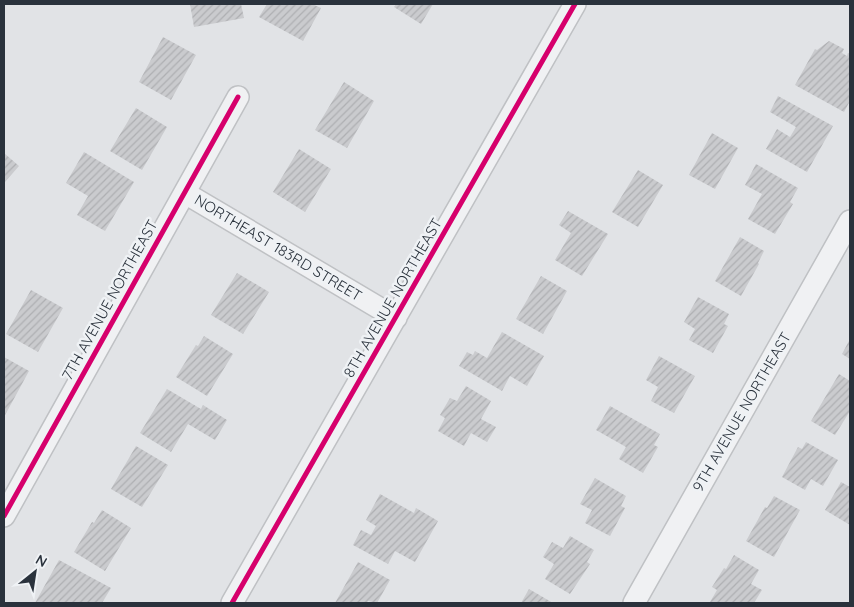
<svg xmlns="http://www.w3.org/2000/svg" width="854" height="607" viewBox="0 0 854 607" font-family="Quicksand,sans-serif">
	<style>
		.building { fill: url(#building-hatch) }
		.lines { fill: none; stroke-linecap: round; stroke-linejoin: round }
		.street-casing { stroke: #bfc1c4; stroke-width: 24 }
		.street { stroke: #f0f1f3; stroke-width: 21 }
		.cycleway-casing { stroke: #eff2f5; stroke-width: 8 }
		.cycleway { stroke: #d6006c; stroke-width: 5 }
		.labels { text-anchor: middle; stroke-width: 5; stroke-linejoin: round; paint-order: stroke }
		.street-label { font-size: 15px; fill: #2a323c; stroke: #eff2f5 }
	</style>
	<defs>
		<pattern id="building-hatch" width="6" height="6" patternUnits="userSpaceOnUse" patternTransform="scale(1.25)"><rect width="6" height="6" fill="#cacbce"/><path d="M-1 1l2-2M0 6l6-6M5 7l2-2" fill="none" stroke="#aeafb2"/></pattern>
	</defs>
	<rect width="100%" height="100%" fill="#e1e3e6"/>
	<path class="building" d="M190,4H241L244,18L194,27Z
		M267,4H312L321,8L303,41L259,17Z
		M396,4H433L421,24L394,7Z
		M163,37L196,55L171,100L139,82Z
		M829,41L844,49L842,53L847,56L848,53L850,54V101L844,112L795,85L815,49L817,50Z
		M344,82L374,101L347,148L315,130Z
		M778,96L833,126L807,172L766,149L777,129L790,137L796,127L770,112Z
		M136,108L167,127L142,170L110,151Z
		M712,133L738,148L715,189L689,175Z
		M299,149L331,169L305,212L273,192Z
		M84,152L134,182L105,231L77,215L88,196L66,183Z
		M4,153L19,166L4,183Z
		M756,164L798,188L790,202L793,204L775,234L748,219L762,194L745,185Z
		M638,170L663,185L638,227L612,212Z
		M568,211L608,234L582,276L555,260L571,233L559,225Z
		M740,237L764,251L758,263L759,264L741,296L715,281Z
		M237,273L269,292L243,334L211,315Z
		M541,276L567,291L543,334L516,319Z
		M31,290L63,308L38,352L6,334Z
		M698,297L729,314L724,324L728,326L713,353L689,340L695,329L684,322Z
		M502,332L544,356L527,386L510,376L502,391L459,366L467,352L473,355L475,351L487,358Z
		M204,336L233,354L207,396L176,377L196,345L198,346Z
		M850,339V359L842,354Z
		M659,356L695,376L674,413L651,401L658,387L646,380Z
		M4,357L29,371L4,417Z
		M839,374L850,381V411L835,435L811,421Z
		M466,386L491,401L481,419L496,427L487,442L471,433L464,446L438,431L445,418L440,415L450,398L457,401Z
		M167,389L201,409L203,405L227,420L215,440L188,424L171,452L140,433Z
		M610,406L660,434L654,445L658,447L643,473L619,459L626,447L596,430Z
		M806,442L838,460L823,486L811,479L805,490L782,477L798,447L802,449Z
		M136,446L168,465L142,507L111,489Z
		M595,478L626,496L621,506L625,508L610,536L585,523L592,510L580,504Z
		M841,482L850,487V525L825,510Z
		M380,494L414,513L416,508L438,521L415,562L395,551L388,564L353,545L361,530L371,535L376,526L366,520Z
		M774,496L800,510L774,557L746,541L765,507L767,508Z
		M102,510L131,528L105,571L74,552L92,522L94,523Z
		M570,536L594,550L587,562L590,564L570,594L545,579L554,564L543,557L552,542L563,548Z
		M734,555L759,570L751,584L762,590L754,603H713L710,602L717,590L712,587L724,568L726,569Z
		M59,560L111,588L102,603H35Z
		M358,562L390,580L377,603L368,601L367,603H335Z
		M529,589L553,603H521Z"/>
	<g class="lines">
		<g class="street-casing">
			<path id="street" d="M185,193L396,318
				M4,516L238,97
				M232,603L575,4
				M634,603L850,221"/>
		</g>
		<use href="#street" class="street"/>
		<g class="cycleway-casing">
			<path id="cycleway" d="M4,516L238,97
				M232,603L575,4"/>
		</g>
		<use href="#cycleway" class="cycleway"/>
	</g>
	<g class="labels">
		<g class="street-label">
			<text transform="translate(278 248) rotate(31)" y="5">NORTHEAST 183RD STREET</text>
			<text transform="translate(393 298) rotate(-60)" y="5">8TH AVENUE NORTHEAST</text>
			<text transform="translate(110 300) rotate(-61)" y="5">7TH AVENUE NORTHEAST</text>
			<text transform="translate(742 412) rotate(-60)" y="5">9TH AVENUE NORTHEAST</text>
		</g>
	</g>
	<rect width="854" height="607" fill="none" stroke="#2a323c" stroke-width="10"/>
	<g transform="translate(35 572) rotate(30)" stroke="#eff2f5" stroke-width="4" paint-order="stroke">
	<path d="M0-4L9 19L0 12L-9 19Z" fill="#2a323c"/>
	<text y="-8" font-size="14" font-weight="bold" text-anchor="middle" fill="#2a323c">N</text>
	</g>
</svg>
